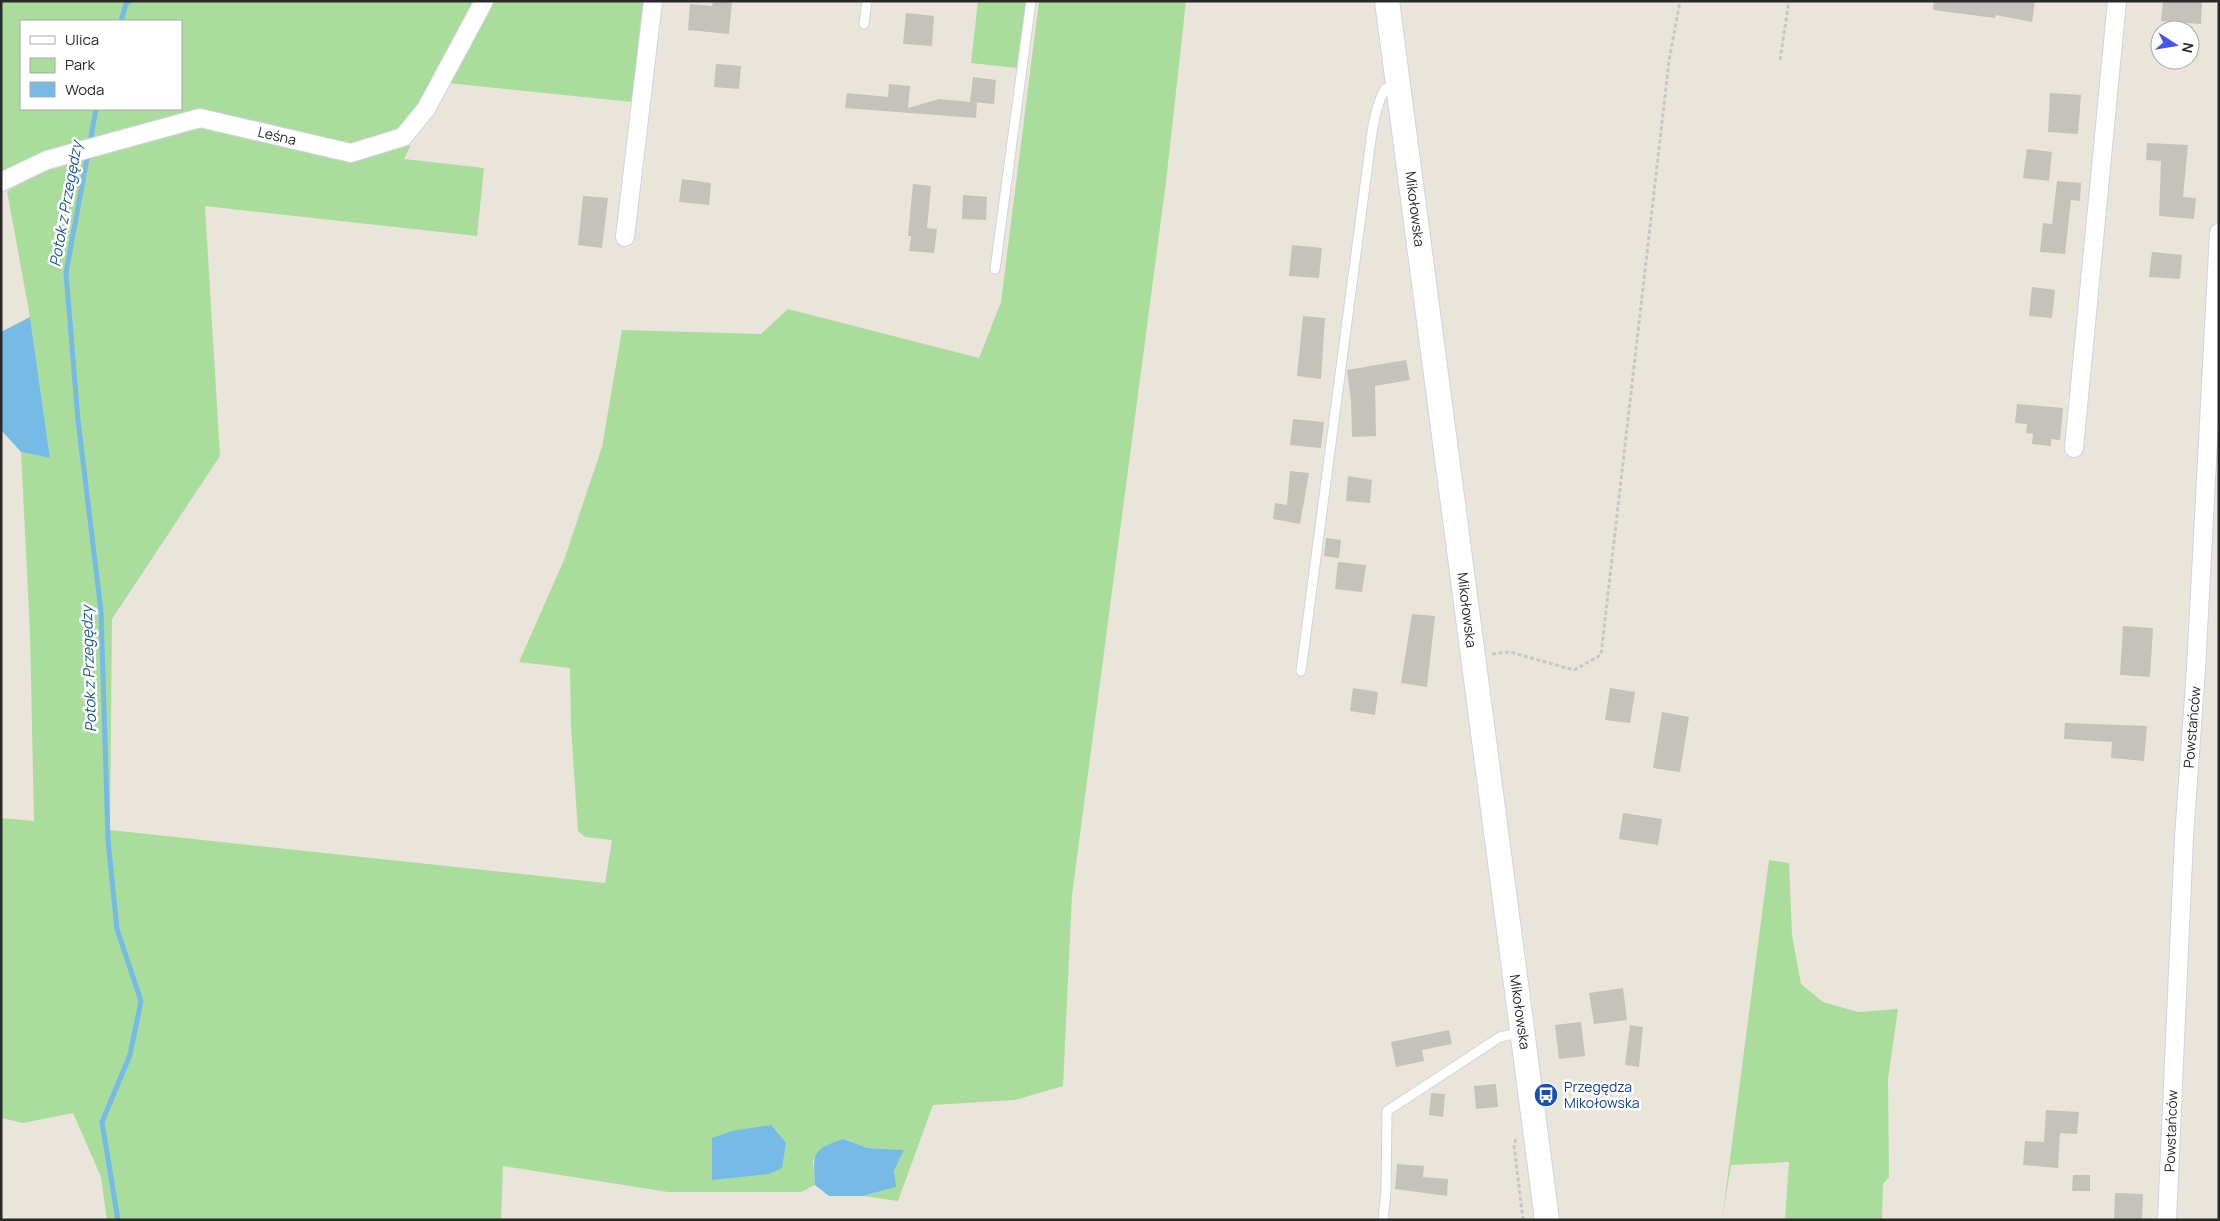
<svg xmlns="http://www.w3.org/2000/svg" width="2220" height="1221" viewBox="0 0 2220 1221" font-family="Manrope,sans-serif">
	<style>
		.green { fill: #aadd9b; fill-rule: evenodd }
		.water { fill: #75bbe5 }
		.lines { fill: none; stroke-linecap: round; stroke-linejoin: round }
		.stream { stroke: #75bbe5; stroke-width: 5 }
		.building { fill: #c5c2bb }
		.service-casing { stroke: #d1d2e0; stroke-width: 11 }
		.minor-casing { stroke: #d1d2e0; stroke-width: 20 }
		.secondary-casing { stroke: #d1d2e0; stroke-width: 26 }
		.path { stroke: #c7c7c7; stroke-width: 3; stroke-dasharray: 4 2.5; stroke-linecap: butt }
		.service { stroke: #fff; stroke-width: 9 }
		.minor { stroke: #fff; stroke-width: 18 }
		.secondary { stroke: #fff; stroke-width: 24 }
		.labels { text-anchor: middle; stroke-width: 5; stroke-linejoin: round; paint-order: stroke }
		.street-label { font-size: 14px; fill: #292929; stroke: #fff }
		.transit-label { font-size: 14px; fill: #164399; stroke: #fff; text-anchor: start }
		.water-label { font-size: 15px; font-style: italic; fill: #16588f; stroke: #fff }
	</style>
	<rect width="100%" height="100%" fill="#eae5db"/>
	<path class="green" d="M1,1H475L421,105L400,130L370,140L344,145L219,113L189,112L1,175ZM21,21H181V109H21Z
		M494,1H644L632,102L448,83Z
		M978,1H1026L1017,68L971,63Z
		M1039,1H1186L1166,182L1072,895L1063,1086L1015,1100L933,1105L898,1201L863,1196L895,1187L894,1171L904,1150L868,1148L843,1139L813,1160L815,1185L801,1192H668L503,1166L501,1220H107L101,1177L73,1113L23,1123L1,1118V818L34,821L30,633L21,452L50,458L30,317L7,191L44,171L200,128L349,162L411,145L404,159L484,168L477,236L205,206L220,456L112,619L110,830L605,883L612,840L585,837L578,831L571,727L570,668L519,662L564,560L602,447L622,330L761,334L788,309L979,358L1001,302Z
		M1769,860L1789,863L1792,935L1801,984L1823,1002L1858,1012L1898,1009L1888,1079L1889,1177L1883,1184L1882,1220H1785L1789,1162L1731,1165L1722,1220Z"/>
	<path class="water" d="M30,317L50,458L21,452L1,430V332Z
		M771,1125L786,1143L782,1168L769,1174L712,1180V1138L732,1131Z
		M843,1139L868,1148L904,1150L894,1171L896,1187L863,1196H829L815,1185C813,1152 812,1150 843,1139Z"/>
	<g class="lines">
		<path class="stream" d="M121,21L126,4L130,1
			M96,109L66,273L78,420L101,611L108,840L117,929L141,1001L130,1055L102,1122L118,1220"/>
	</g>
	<path class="building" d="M713,1H732L729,34L688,30L690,4L712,6Z
		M1934,1H2035L2032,22L1996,15L1995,18L1933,10Z
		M2163,1H2202L2201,24L2161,21Z
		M906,13L934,16L932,46L903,44Z
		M716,64L741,66L739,89L714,87Z
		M973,77L996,80L994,104L972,102L977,103L976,118L845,108L847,93L888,97L889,84L910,86L908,108L939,99L970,102Z
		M2050,93L2081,95L2078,134L2048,132Z
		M2147,143L2188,145L2183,197L2196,198L2194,219L2159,216L2161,161L2146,160Z
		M2027,149L2052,152L2049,181L2023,178Z
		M682,179L711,183L709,205L679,202Z
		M2057,181L2081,183L2080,201L2071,200L2065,254L2040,252L2043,223L2052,224Z
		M913,184L931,186L927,228L937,229L934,253L909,251L911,236H908Z
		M963,195L987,197L986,220L962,219Z
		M583,196L608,198L602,248L578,245Z
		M1292,245L1322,248L1319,278L1289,276Z
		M2152,252L2182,255L2180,279L2149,277Z
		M2032,287L2055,290L2052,318L2029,316Z
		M1303,316L1325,318L1321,379L1297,376Z
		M1406,360L1410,380L1375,386L1376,436L1352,437L1351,401L1347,370Z
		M2017,404L2063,408L2060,440L2051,439V446L2032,444L2033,434L2026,433L2027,424L2015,423Z
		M1293,419L1324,422L1321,448L1290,445Z
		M1290,471L1309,473L1300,524L1273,519L1275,503L1287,505Z
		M1348,476L1372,480L1370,503L1346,501Z
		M1326,538L1341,540L1339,558L1324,556Z
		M1338,562L1366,565L1362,592L1335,589Z
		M1412,614L1435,616L1427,687L1401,683Z
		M2123,626L2153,628L2150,677L2120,675Z
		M1353,688L1378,692L1375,715L1350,711Z
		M1610,688L1635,692L1630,723L1605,720Z
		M1662,712L1689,717L1680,772L1653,768Z
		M2065,723L2147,726L2144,761L2111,758L2112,742L2064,739Z
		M1623,813L1662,819L1658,845L1619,839Z
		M1623,988L1627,1020L1594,1024L1589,993Z
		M1581,1022L1585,1056L1559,1059L1555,1025Z
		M1630,1025L1643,1027L1639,1067L1625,1065Z
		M1449,1030L1452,1044L1422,1050L1424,1061L1396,1067L1391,1042Z
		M1496,1084L1498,1107L1476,1109L1474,1086Z
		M1431,1093L1445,1094L1443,1117L1429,1115Z
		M2046,1110L2079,1112L2077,1134L2060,1133L2058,1168L2023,1165L2025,1141L2044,1142Z
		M1397,1164L1424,1166L1423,1177L1448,1179L1447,1196L1395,1189Z
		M2073,1175H2090V1191H2072Z
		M2115,1193L2143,1194L2142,1220H2114Z"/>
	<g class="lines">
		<g class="service-casing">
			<path id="service" d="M864,24L867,1
				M995,269L1031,1
				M1301,671L1372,132C1375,117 1377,103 1385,89L1398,86
				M1383,1220L1386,1190L1387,1111L1500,1037L1523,1032"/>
		</g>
		<g class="minor-casing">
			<path id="minor" d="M1,182L47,160L200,118L351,153L403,137L426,109L484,1
				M625,237L653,1
				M2074,448L2117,1
				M2167,1220L2184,837L2196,669L2219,233"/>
		</g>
		<g class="secondary-casing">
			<path id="secondary" d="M1387,1L1547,1220"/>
		</g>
		<path class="path" d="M1780,60L1789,1
			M1492,654L1510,652L1574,670L1601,655L1669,61L1680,1
			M1516,1139L1514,1145L1523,1220"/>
		<use href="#service" class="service"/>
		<use href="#minor" class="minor"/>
		<use href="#secondary" class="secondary"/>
	</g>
	<defs>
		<g id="bus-disc" transform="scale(1.25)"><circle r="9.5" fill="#1a4fb4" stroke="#fff"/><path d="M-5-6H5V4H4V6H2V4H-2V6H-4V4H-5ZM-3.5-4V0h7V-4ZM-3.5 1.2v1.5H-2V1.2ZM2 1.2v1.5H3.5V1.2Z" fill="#fff"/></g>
	</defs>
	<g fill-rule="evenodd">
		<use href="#bus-disc" x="1546" y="1095"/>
	</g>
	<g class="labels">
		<g class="street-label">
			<text transform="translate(277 136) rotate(13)" y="5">Leśna</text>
			<text transform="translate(1415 209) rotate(83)" y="5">Mikołowska</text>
			<text transform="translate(1467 610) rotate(83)" y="5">Mikołowska</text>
			<text transform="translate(2192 727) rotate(-85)" y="5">Powstańców</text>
			<text transform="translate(1520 1012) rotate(82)" y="5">Mikołowska</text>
			<text transform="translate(2171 1131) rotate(-88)" y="5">Powstańców</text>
		</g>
		<g class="transit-label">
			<text x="1564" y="1092">Przegędza<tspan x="1564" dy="16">Mikołowska</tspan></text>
		</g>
		<g class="water-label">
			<text transform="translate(66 204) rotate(-80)" y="5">Potok z Przegędzy</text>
			<text transform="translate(89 669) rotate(-92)" y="5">Potok z Przegędzy</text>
		</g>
	</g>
	<rect width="2220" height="1221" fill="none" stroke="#292929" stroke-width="5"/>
	<rect x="20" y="20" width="162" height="90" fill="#ffffff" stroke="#a9a9a9"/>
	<rect x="30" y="36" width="25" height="8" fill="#ffffff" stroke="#a9a9a9"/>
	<text x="65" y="45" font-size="15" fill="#292929">Ulica</text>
	<rect x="30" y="58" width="25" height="15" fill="#aadd9b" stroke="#a9a9a9"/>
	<text x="65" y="70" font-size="15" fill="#292929">Park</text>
	<rect x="30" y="82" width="25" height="15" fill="#75bbe5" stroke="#a9a9a9"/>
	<text x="65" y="95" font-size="15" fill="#292929">Woda</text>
	<g transform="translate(2175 45) rotate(102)"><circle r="24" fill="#ffffff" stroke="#a9a9a9"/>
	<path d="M0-4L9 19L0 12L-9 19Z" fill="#4653ed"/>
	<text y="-8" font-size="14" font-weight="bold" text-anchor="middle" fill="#292929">N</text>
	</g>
</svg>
